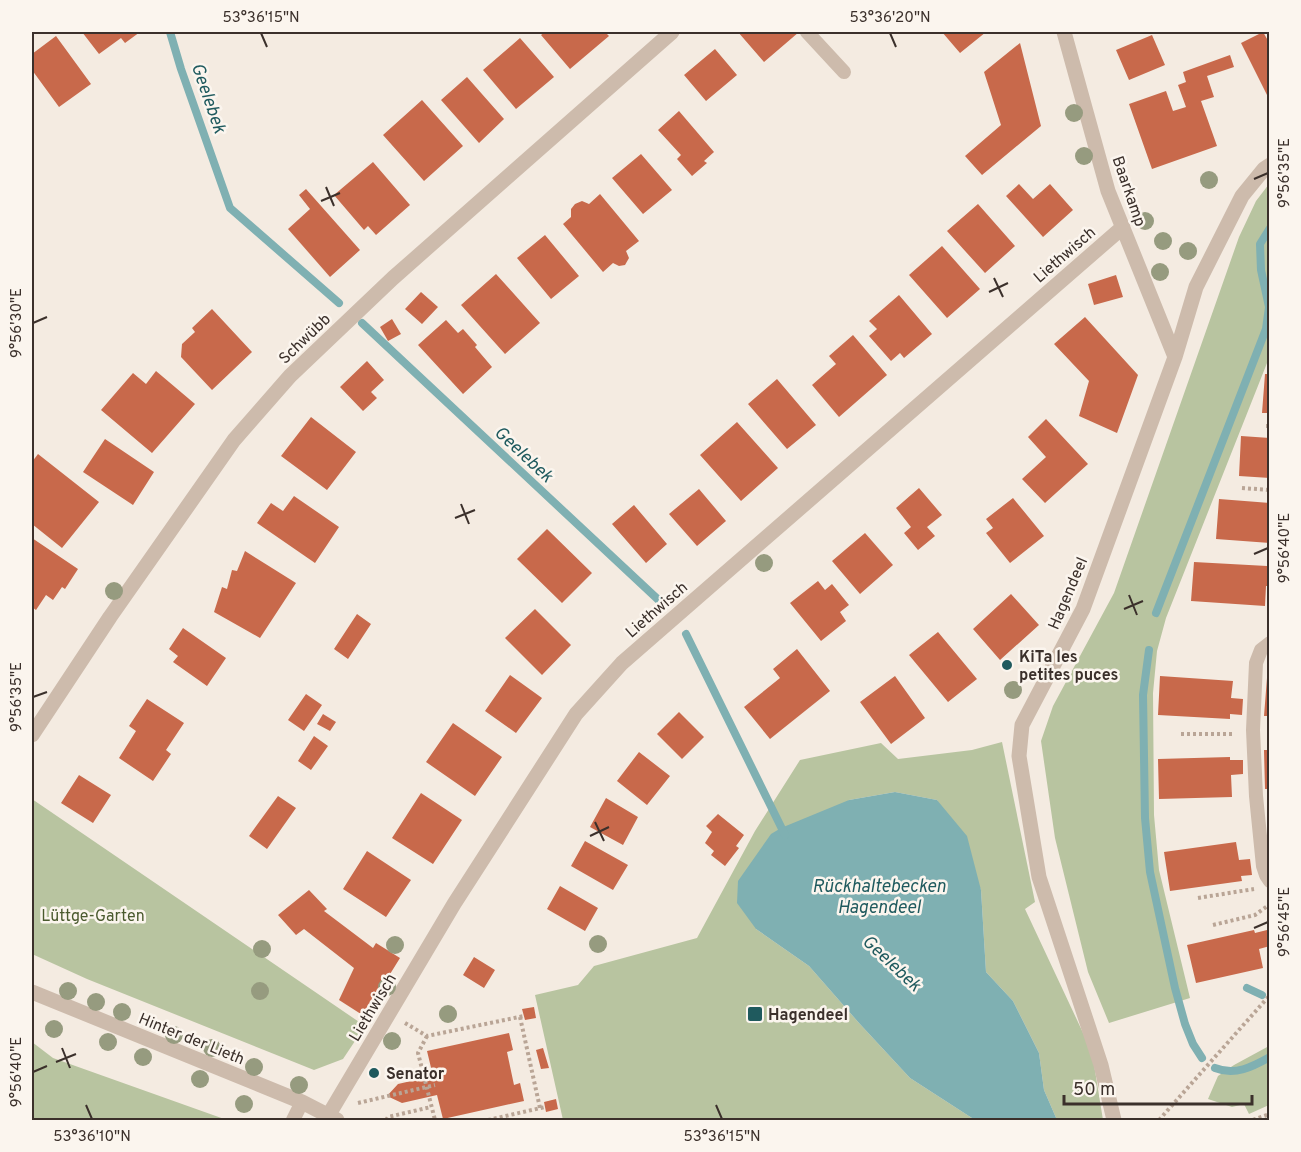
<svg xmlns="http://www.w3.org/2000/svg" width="1301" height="1152" viewBox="0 0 1301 1152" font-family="Overpass,sans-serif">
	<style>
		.green { fill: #b8c4a0 }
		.water { fill: #7fb0b2 }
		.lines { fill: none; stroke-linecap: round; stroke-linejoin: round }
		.stream { stroke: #7fb0b2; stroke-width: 8 }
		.building { fill: #c8694b }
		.path { stroke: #b9a596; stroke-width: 4; stroke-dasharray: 3 3; stroke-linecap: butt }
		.service { stroke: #cdbbac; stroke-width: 14 }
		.minor { stroke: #cdbbac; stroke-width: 15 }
		.tree { fill: #969b7f }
		.ticks { fill: none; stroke: #3b302b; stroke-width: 2 }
		.poi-dot { fill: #1f5a5e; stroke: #fbf5ee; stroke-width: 2 }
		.labels { text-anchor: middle; stroke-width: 5; stroke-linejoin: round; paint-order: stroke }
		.street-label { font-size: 16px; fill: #3b302b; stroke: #fbf5ee }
		.poi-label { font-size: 16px; font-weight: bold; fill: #3b302b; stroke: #fbf5ee; text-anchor: start }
		.park-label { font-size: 16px; fill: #4a5a2e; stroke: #fbf5ee }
		.water-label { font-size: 18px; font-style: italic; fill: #1f5a5e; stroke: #fbf5ee }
		.neatline { fill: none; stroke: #3b302b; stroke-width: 2 }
		.ticks-label { font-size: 15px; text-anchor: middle; fill: #3b302b }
	</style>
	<rect width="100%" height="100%" fill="#f4ebe1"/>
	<path class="green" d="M1269,184V358L1166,618L1157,651L1153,693L1154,815L1159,870L1190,998L1109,1023L1088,972L1055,838L1041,741L1053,706L1114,593L1239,237L1256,201Z
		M1002,742L1035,902L1025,909L1092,1052L1103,1120H1057L1044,1090L1039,1053L1013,1001L986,972L981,890L937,800L895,792L849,800L756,929L809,966L859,1023L910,1078L975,1120H563L535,995L578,985L594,966L697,938L755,831L800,760L881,743L898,759L972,750Z
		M32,799L365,1026L343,1059L314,1070L87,979L32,954Z
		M32,1042L53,1058L227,1120H32Z
		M1269,1046V1105L1249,1114L1244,1104L1232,1107L1208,1099L1218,1076L1234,1065Z"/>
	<path class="water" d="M895,792L937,800L967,836L981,890L986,972L1013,1001L1039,1053L1044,1090L1057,1120H975L910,1078L859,1023L809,966L756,929L737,903L738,881L771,834L781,828L849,800Z"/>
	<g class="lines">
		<path class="stream" d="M170,32L181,69L230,208L339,303
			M362,323L665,606
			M1156,613L1266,329L1269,307L1261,270L1260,244L1270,228
			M686,634L785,835
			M1149,650L1143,695L1145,818L1150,872L1175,988L1185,1024L1193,1044L1202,1058
			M1247,988L1262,995
			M1215,1068C1235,1076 1252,1067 1270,1057"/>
	</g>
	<path class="building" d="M82,32H140L125,43L121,38L99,54Z
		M545,32H605L609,36L570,69L541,35Z
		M738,32H799L764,62Z
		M942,32H986L960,53Z
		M1263,32L1270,44V96L1268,97L1241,43Z
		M1152,35L1165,65L1129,80L1116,50Z
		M56,36L91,84L59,107L32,70V54Z
		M520,38L554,77L516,109L483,70Z
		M1020,43L1041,126L982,175L965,156L1001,125L984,72Z
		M715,49L737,75L706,101L684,75Z
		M1230,55L1234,67L1207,76L1214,97L1201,101L1217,146L1152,169L1129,104L1166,91L1173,111L1186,107L1178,85L1186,82L1183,72Z
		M467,77L504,119L479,143L441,100Z
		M422,100L463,146L424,181L383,135Z
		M679,111L714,152L704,161L707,163L692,176L677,159L681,155L658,130Z
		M641,154L672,190L643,214L612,178Z
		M373,162L410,205L376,235L368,226L364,230L334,195Z
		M1019,184L1033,199L1050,184L1073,210L1043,237L1006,196Z
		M306,189L360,250L330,277L288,229L310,209L299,195Z
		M600,194L639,241L626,251L629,258L625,265L619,266L613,263L603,272L563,224L571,217V209L575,204L582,201L589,204Z
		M978,204L1015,246L985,273L947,231Z
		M545,235L579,276L551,299L517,258Z
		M942,246L980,289L947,318L909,275Z
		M496,274L540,323L505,354L461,305Z
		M1116,275L1123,297L1094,305L1088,284Z
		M421,292L438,307L422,324L405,309Z
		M899,295L932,334L904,358L900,353L891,361L869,336L877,329L869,321Z
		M212,309L252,352L212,390L181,357L182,344L195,332L192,328Z
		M1085,317L1138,375L1117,433L1079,416L1089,381L1054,344Z
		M392,319L401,334L388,341L380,327Z
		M446,320L458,333L463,329L477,345L475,347L492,367L463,394L418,345Z
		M853,335L887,375L839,417L812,385L836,364L829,356Z
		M367,361L384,380L371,392L377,398L363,411L340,387Z
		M156,371L195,404L152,453L101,410L133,373L146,384Z
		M1265,374H1270V413H1262Z
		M777,379L816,425L787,449L748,404Z
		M311,417L356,452L327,490L281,456Z
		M1046,419L1088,464L1045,503L1022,479L1046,457L1028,437Z
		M737,422L778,468L741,501L700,455Z
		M1241,436L1270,438V478L1239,476Z
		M105,439L154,472L133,505L83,472Z
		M38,454L99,502L62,548L32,524V462Z
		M919,488L942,515L927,527L935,536L918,550L904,533L911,527L896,508Z
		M699,489L726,521L697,546L669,514Z
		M294,496L339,527L315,563L257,523L271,503L283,511Z
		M1013,498L1044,536L1010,563L986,533L993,528L986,519Z
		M1219,499L1270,503V543L1216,539Z
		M634,505L667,544L646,563L612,524Z
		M547,529L592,573L562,603L517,559Z
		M865,533L893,565L860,594L832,561Z
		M32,538L78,569L65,589L62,587L53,600L46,595L36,610L32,607Z
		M245,551L296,583L260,638L214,612L222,587L227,589L232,570L237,571Z
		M1194,562L1267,566V569H1270V586H1266L1265,606L1191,601Z
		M818,581L825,590L832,584L849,605L840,612L846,621L821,641L790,603Z
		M1011,594L1039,625L1000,660L973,629Z
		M535,609L571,645L542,675L505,638Z
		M357,614L371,624L348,659L334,649Z
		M183,628L226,658L207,686L173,662L178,656L169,649Z
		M938,632L977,679L948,702L909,655Z
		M797,649L830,691L770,739L744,707L780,678L773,669Z
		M510,675L542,698L516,733L485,711Z
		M895,676L925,718L891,744L860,702Z
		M1160,676L1233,681L1231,698L1243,699L1242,715L1230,714V719L1158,715Z
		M1267,678H1270V716H1264Z
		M306,694L322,705L304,731L288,720Z
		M147,699L184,723L166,750L171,754L153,781L119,758L136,731L129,726Z
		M679,712L704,737L682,759L657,734Z
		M323,714L336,722L330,731L317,724Z
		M453,723L502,757L475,796L426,762Z
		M314,736L328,746L311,770L298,761Z
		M1264,750H1270V789H1265Z
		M639,752L670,776L647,805L617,781Z
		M1230,757V760H1243V774L1231,775L1232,797L1159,799L1158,759Z
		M79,775L111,795L93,823L61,803Z
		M421,793L462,820L433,864L392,838Z
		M278,796L296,808L267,849L249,836Z
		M606,798L638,817L623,845L590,827Z
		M718,814L744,835L736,846L739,848L725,866L711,855L714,851L705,843L712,832L706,826Z
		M585,841L628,865L613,890L571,866Z
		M1236,842L1239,860L1250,859L1252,875L1241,876L1242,881L1170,891L1164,852Z
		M367,851L411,880L386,917L343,889Z
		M560,886L598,908L585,931L547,909Z
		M309,890L327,909L324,911L373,948L376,943L400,958L364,1016L339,1000L354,968L304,929L296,935L278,915Z
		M1254,930L1255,933L1267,930L1270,946L1259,949L1263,968L1196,983L1187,945Z
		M474,957L495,970L484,988L463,975Z
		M534,1007L536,1018L525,1020L522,1009Z
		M509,1033L513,1050L507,1052L514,1085L520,1083L524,1101L443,1119L437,1095L402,1103L387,1096L398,1084L433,1076L427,1051Z
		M543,1048L549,1068L541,1069L536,1050Z
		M556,1099L558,1109L546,1112L544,1102Z"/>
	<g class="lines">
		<path class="path" d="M1266,426H1270
			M1242,488L1270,490
			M1181,734H1235
			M1198,898L1254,889
			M1213,925L1255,915L1269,905
			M520,1017L540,1108
			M405,1023L427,1036L524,1016
			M427,1036L418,1053L435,1120
			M358,1103L435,1085
			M386,1120L388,1117L431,1107
			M488,1120L545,1107
			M1159,1120L1270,995
			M1253,1120L1270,1114"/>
		<path class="service" d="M807,32L844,72
			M1270,643L1261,650L1256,663L1253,730L1256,796L1263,866L1266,875L1270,881
			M293,1120L302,1102"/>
		<path class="minor" d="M1064,32L1108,191L1175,357
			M32,735L110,617L234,440L290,376L393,278L672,32
			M32,992L302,1102L337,1120
			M328,1116L454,904L576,714L622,663L1123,227
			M1114,1120L1101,1065L1039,877L1019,756L1022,725L1083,609L1175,357L1196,287L1242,196L1264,169L1270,165"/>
	</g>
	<g class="tree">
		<circle cx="1074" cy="113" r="9"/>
		<circle cx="1084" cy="156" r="9"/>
		<circle cx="1209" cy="180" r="9"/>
		<circle cx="1145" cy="221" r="9"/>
		<circle cx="1163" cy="241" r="9"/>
		<circle cx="1188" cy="251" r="9"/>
		<circle cx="1160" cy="272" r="9"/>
		<circle cx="764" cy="563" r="9"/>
		<circle cx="114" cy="591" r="9"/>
		<circle cx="1013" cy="690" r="9"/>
		<circle cx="598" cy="944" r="9"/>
		<circle cx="395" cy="945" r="9"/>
		<circle cx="262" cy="949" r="9"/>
		<circle cx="387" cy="987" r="9"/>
		<circle cx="68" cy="991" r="9"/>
		<circle cx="260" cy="991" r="9"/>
		<circle cx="96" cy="1002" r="9"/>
		<circle cx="122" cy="1012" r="9"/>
		<circle cx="448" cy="1014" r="9"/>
		<circle cx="54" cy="1029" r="9"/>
		<circle cx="174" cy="1035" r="9"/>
		<circle cx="392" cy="1041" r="9"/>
		<circle cx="108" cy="1042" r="9"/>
		<circle cx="212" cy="1048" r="9"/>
		<circle cx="143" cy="1057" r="9"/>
		<circle cx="254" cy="1067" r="9"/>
		<circle cx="200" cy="1079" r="9"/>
		<circle cx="299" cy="1085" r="9"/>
		<circle cx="244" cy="1104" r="9"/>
	</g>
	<path class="ticks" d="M261,33L267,47M890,33L896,47M1254,179L1268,173M326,187L334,206M321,201L340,193M994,278L1003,297M989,292L1008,283M33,323L47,317M461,504L469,524M455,518L475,510M1254,554L1268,548M1129,595L1137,615M1124,609L1143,601M33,697L47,692M595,822L604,841M590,836L609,827M1254,928L1268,922M62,1048L70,1068M56,1062L76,1054M33,1072L47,1066M86,1105L92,1119M716,1105L722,1119"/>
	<g class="poi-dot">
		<circle cx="1007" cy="665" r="6"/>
		<rect x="747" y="1006" width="16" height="16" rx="3"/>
		<circle cx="374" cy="1073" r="6"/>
	</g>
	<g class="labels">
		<g class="street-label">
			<text transform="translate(1130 191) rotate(71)" y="6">Baarkamp</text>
			<text transform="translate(1064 254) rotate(-41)" y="6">Liethwisch</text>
			<text transform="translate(304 338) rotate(-44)" y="6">Schwübb</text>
			<text transform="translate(1067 593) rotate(-67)" y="6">Hagendeel</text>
			<text transform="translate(656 609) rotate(-41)" y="6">Liethwisch</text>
			<text transform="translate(372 1007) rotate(-59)" y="6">Liethwisch</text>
			<text transform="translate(192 1038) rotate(22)" y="6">Hinter der Lieth</text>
		</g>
		<g class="poi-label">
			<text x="1019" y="662">KiTa les<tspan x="1019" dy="18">petites puces</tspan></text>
			<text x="768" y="1020">Hagendeel</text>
			<text x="386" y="1079">Senator</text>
		</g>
		<g class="park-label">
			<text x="93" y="921">Lüttge-Garten</text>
		</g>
		<g class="water-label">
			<text transform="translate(209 98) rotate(71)" y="6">Geelebek</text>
			<text transform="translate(524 454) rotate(43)" y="6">Geelebek</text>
			<text x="879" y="892">Rückhaltebecken<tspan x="879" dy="21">Hagendeel</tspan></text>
			<text transform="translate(892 963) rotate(43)" y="6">Geelebek</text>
		</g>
	</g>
	<rect width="1301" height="1152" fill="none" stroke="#fbf5ee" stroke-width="66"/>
	<path d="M1064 1095v9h188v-9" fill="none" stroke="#3b302b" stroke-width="3"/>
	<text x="1073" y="1095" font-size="18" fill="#3b302b" stroke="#fbf5ee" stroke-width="4.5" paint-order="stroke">50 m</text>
	<rect x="33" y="33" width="1235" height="1086" class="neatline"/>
	<g class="ticks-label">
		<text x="261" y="22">53°36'15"N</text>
		<text x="890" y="22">53°36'20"N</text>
		<text transform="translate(1284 173) rotate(-90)" y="5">9°56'35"E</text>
		<text transform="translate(16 323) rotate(-90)" y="5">9°56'30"E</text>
		<text transform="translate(1284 548) rotate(-90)" y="5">9°56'40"E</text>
		<text transform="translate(16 697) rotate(-90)" y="5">9°56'35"E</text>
		<text transform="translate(1284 922) rotate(-90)" y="5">9°56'45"E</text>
		<text transform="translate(16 1072) rotate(-90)" y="5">9°56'40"E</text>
		<text x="92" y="1141">53°36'10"N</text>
		<text x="722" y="1141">53°36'15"N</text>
	</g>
</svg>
